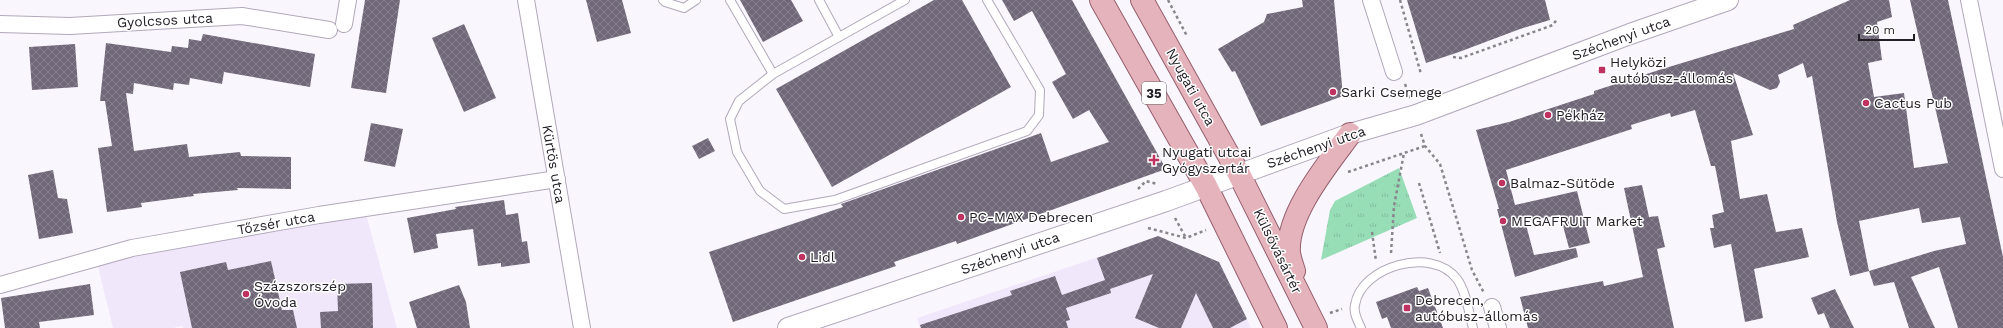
<svg xmlns="http://www.w3.org/2000/svg" width="2003" height="328" viewBox="0 0 2003 328" font-family="'Work Sans',sans-serif">
	<style>
		.built { fill: #f1e7fb }
		.park { fill: url(#park-tufts) }
		.building { fill: url(#building-cross-hatch); fill-rule: evenodd }
		.lines { fill: none; stroke-linecap: round; stroke-linejoin: round }
		.service-casing { stroke: #b1a8ba; stroke-width: 10 }
		.minor-casing { stroke: #b1a8ba; stroke-width: 18 }
		.tertiary-casing { stroke: #b1a8ba; stroke-width: 22 }
		.primary-casing { stroke: #955f6b; stroke-width: 24 }
		.path { stroke: #89858c; stroke-width: 2.5; stroke-dasharray: 3 3; stroke-linecap: butt }
		.service { stroke: #fff; stroke-width: 8 }
		.minor { stroke: #fff; stroke-width: 16 }
		.tertiary { stroke: #fff; stroke-width: 20 }
		.primary { stroke: #e4b3bc; stroke-width: 22 }
		.poi-dot { fill: #bf3160; stroke: #fff; stroke-width: 1.5 }
		.labels { text-anchor: middle; stroke-width: 3; stroke-linejoin: round; paint-order: stroke }
		.shield { fill: #fff; stroke: #666368; stroke-width: 1 }
		.shield-label { font-size: 13px; font-weight: bold; fill: #242027 }
		.street-label { font-size: 14px; fill: #242027; stroke: #fff }
		.poi-label { font-size: 14px; fill: #242027; stroke: #fff; text-anchor: start }
	</style>
	<defs>
		<pattern id="park-tufts" width="24" height="20" patternUnits="userSpaceOnUse"><rect width="24" height="20" fill="#97deb7"/><path d="M3 7l-1-3M5 7V3M7 7l1-3M15 17l-1-3M17 17v-4M19 17l1-3" fill="none" stroke="#82be9d"/></pattern>
		<pattern id="building-cross-hatch" width="8" height="8" patternUnits="userSpaceOnUse"><rect width="8" height="8" fill="#706878"/><path d="M0 0l8 8M0 8l8-8" fill="none" stroke="#87818d"/></pattern>
	</defs>
	<rect width="100%" height="100%" fill="#faf6fe"/>
	<path class="built" d="M366,214L397,328H183L182,326L173,328H113L97,263L131,252Z
		M1158,237L1219,262L1251,328H920L917,318Z"/>
	<path class="park" d="M1399,168L1417,218L1321,260L1330,210L1335,201Z"/>
	<path class="building" d="M365,0H400L386,93L351,88Z
		M586,0H622L631,33L597,42Z
		M740,0H791L803,21L763,42Z
		M934,0H962L1011,87L832,187L776,89Z
		M1002,0H1072L1166,169L957,244L956,241L894,262L896,266L733,322L709,252L843,207L841,204L1041,133L1051,162L1109,142L1089,110L1073,119L1052,82L1066,74L1032,11L1014,21Z
		M1302,0H1334L1343,96L1261,126L1235,71L1232,72L1218,49L1264,22L1267,14L1303,7Z
		M1407,0H1545L1550,20L1520,29L1459,52L1426,63Z
		M1850,0H1889L1892,17L1877,22L1882,60L1868,63L1874,97L1904,93L1914,168L1948,163L1910,0H1948L2003,257V328H1958L1939,267L1911,277L1935,328H1909L1894,282L1874,286L1869,271L1850,276L1837,222L1812,76L1807,78L1803,63L1778,75L1780,82L1777,88L1770,90L1733,73L1753,135L1731,141L1740,199L1767,194L1776,232L1802,228L1809,257L1754,269L1763,318L1745,322L1731,244L1714,248L1710,228H1714L1712,215L1724,212L1715,166H1711L1695,110L1671,117L1670,113L1631,125L1632,129L1506,170L1515,205L1577,191L1590,243L1569,248L1560,215L1525,221L1534,255L1576,248L1578,257L1515,277L1497,209H1499L1476,130L1509,122L1594,94V91L1659,70L1794,29L1793,25ZM1919,208L1922,223L1960,217L1966,244L1934,251L1869,271L1859,221Z
		M464,24L496,98L464,112L432,38Z
		M203,34L315,54L310,87L224,72L222,84L190,78L189,85L174,83L173,90L134,83L133,94L126,93L134,151L187,144L189,157L240,152L241,156L291,157V189L237,188L238,190L193,194L194,196L141,203L142,207L107,212L98,148L112,146L105,101H100L106,43L171,52L172,46L188,48L189,39L201,41Z
		M75,44L78,87L32,90L29,47Z
		M371,123L403,129L395,167L364,161Z
		M708,138L715,151L699,159L692,146Z
		M53,170L58,198L67,199L73,233L39,239L28,175Z
		M1642,185L1649,217L1658,216L1665,247L1657,249L1674,328H1528L1520,297L1603,281L1604,286L1643,277L1624,188Z
		M504,200L506,215L518,213L522,242L527,241L530,263L501,267V263L478,266L473,229L436,234L438,248L414,253L407,218L456,209L455,207Z
		M1158,236L1219,262L1247,319L1230,328H1213L1196,293L1181,328H1159L1135,318L1153,274L1110,289L1111,293L1066,308L1070,320L1066,321L1068,328H921L920,325L1012,295L1010,291L1055,276L1062,295L1105,280L1097,258Z
		M271,261L282,310H293L297,328H192L180,272L226,262L228,270Z
		M372,283L373,328H321L320,312L338,311L337,284Z
		M90,284L94,315L39,322L40,328H5L1,298Z
		M459,285L466,302L470,328H417L409,302Z
		M1417,287L1419,291L1428,288L1443,328H1391L1387,317L1382,319L1376,302Z
		M1835,289L1854,328H1830L1824,313L1818,315L1811,298Z"/>
	<g class="lines">
		<g class="service-casing">
			<path id="service" d="M663,0L665,2L684,8L696,0
				M730,0L773,74
				M819,0L839,37
				M905,0L773,74L739,101L730,119L737,152L760,191L784,209L835,200L1027,131L1039,115L1040,90L987,0
				M1361,328C1358,321 1353,313 1355,305C1361,266 1432,246 1457,279C1466,291 1469,313 1473,328"/>
		</g>
		<g class="minor-casing">
			<path id="minor" d="M526,0L582,328
				M1371,0L1394,72
				M1969,0L2003,169
				M0,24L70,26L242,16L329,30
				M344,24L348,0
				M0,285L132,248L319,215L557,179
				M1492,307L1498,328"/>
		</g>
		<g class="tertiary-casing">
			<path id="tertiary" d="M788,328L1166,201L1350,134L1416,115L1630,34L1728,0"/>
		</g>
		<g class="primary-casing">
			<path id="primary" d="M1101,0L1206,186L1276,328
				M1142,0L1239,174L1316,328
				M1294,271C1292,265 1290,259 1289,253C1286,214 1328,164 1350,134"/>
		</g>
		<path class="path" d="M1168,0L1187,36
			M1400,0L1421,74
			M1453,57L1461,58L1553,25L1557,19
			M1405,84L1410,98
			M1421,134L1425,146L1440,164L1472,270L1484,293
			M1348,172L1425,146
			M1419,183L1440,253
			M1138,189L1146,181L1157,184
			M1175,218L1186,238
			M1148,228L1186,238L1206,230
			M1372,232L1376,261
			M1391,253L1394,206L1404,153
			M1330,313L1342,309"/>
		<use href="#service" class="service"/>
		<use href="#minor" class="minor"/>
		<use href="#tertiary" class="tertiary"/>
		<use href="#primary" class="primary"/>
	</g>
	<g class="poi-dot">
		<rect x="1598" y="66" width="8" height="8" rx="2"/>
		<circle cx="1333" cy="92" r="4"/>
		<circle cx="1866" cy="103" r="4"/>
		<circle cx="1548" cy="115" r="4"/>
		<path d="M1152 154h4v4h4v4h-4v4h-4v-4h-4v-4h4z"/>
		<circle cx="1502" cy="183" r="4"/>
		<circle cx="961" cy="217" r="4"/>
		<circle cx="1503" cy="221" r="4"/>
		<circle cx="802" cy="257" r="4"/>
		<circle cx="246" cy="294" r="4"/>
		<rect x="1403" y="304" width="8" height="8" rx="2"/>
	</g>
	<g class="labels">
		<rect class="shield" x="1142" y="82" width="24" height="22" rx="3"/>
		<g class="shield-label">
			<text x="1154" y="98">35</text>
		</g>
		<g class="street-label">
			<text transform="translate(165 20) rotate(-3)" y="5">Gyolcsos utca</text>
			<text transform="translate(1621 38) rotate(-20)" y="5">Széchenyi utca</text>
			<text transform="translate(1191 87) rotate(61)" y="5">Nyugati utca</text>
			<text transform="translate(1316 147) rotate(-19)" y="5">Széchenyi utca</text>
			<text transform="translate(554 164) rotate(80)" y="5">Kürtös utca</text>
			<text transform="translate(276 223) rotate(-10)" y="5">Tőzsér utca</text>
			<text transform="translate(1278 251) rotate(64)" y="5">Külsővásártér</text>
			<text transform="translate(1010 253) rotate(-19)" y="5">Széchenyi utca</text>
		</g>
		<g class="poi-label">
			<text x="1610" y="67">Helyközi<tspan x="1610" dy="16">autóbusz-állomás</tspan></text>
			<text x="1341" y="97">Sarki Csemege</text>
			<text x="1874" y="108">Cactus Pub</text>
			<text x="1556" y="120">Pékház</text>
			<text x="1162" y="157">Nyugati utcai<tspan x="1162" dy="16">Gyógyszertár</tspan></text>
			<text x="1510" y="188">Balmaz-Sütöde</text>
			<text x="969" y="222">PC-MAX Debrecen</text>
			<text x="1511" y="226">MEGAFRUIT Market</text>
			<text x="810" y="262">Lidl</text>
			<text x="254" y="291">Százszorszép<tspan x="254" dy="16">Óvoda</tspan></text>
			<text x="1415" y="305">Debrecen,<tspan x="1415" dy="16">autóbusz-állomás</tspan></text>
		</g>
	</g>
	<path d="M1859 34v6h55v-6" fill="none" stroke="#242027" stroke-width="2"/>
	<text x="1865" y="34" font-size="12" fill="#242027" stroke="#ffffff" stroke-width="3" paint-order="stroke">20 m</text>
</svg>
